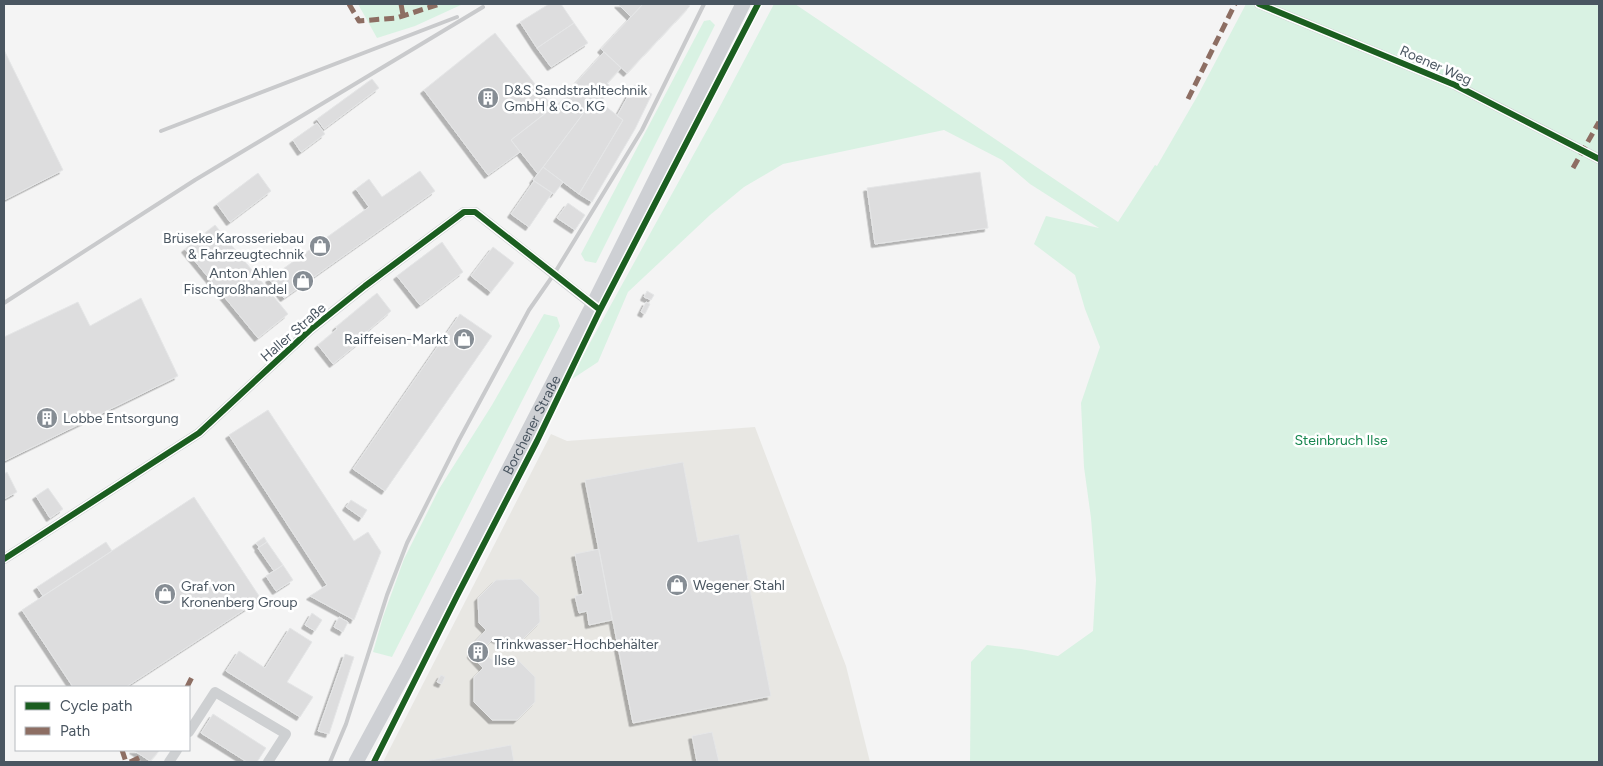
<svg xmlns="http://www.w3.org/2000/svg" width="1603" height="766" viewBox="0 0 1603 766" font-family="Figtree,sans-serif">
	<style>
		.commercial { fill: #e8e7e3 }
		.green { fill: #d9f2e3 }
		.building { fill: #ddddde; stroke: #e5e6e7; filter: url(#shadow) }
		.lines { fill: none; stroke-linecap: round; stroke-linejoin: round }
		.street { stroke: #ced0d2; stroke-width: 10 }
		.secondary { stroke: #ced0d4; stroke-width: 15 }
		.rail { stroke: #c9cacc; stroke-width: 4 }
		.quiet { stroke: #8d6e63; stroke-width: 5; stroke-dasharray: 10 5; stroke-linecap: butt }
		.cycleway-casing { stroke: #fff; stroke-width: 9 }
		.cycleway { stroke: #1b5e20; stroke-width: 6 }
		.labels { text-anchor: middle; stroke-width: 5; stroke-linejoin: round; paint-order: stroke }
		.street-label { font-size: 14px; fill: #4a5661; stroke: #fff }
		.poi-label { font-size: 14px; fill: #4a5661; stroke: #fff; text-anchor: start }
		.park-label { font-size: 14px; fill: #17864f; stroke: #fff }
	</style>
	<defs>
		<filter id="shadow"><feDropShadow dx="-3.5" dy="3.5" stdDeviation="0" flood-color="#0004"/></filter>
	</defs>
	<rect width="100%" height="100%" fill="#f4f4f4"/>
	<path class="commercial" d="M755,427L846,666L870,762H383L551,434L567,441Z"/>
	<path class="green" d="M358,4H463L415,26L377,38Z
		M774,4H795L1118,222L1155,165L1157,166L1198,95L1246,4H1599V762H970L971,662L987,645L1021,649L1058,656L1093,631L1096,580L1091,518L1084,467L1081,403L1100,347L1085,309L1075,275L1034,244L1046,216L1099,228L1030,184L1002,160L944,130L783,164L744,187L710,215L628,292L598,362L569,381L717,112Z
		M710,20L715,25L596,263L585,261L581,254L704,21Z
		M544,314L557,317L560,326L392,657L373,652L383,617L404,559L439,489L492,405Z"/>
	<path class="building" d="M549,4H561L574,23L537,48L520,22Z
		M618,4H643L631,17Z
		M643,4H687L690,6L627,73L601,49Z
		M574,23L588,43L551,67L537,48Z
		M495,33L553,107L511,140L520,152L488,175L424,90Z
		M4,50L63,170L4,200Z
		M604,52L621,68L607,83L612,88L600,102L595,98L591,103L573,86Z
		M372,79L379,88L324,129L317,119Z
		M634,85L652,94L635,129L592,202L579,194L623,120L617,116Z
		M577,89L591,103L538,174L511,140Z
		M595,98L623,120L579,194L543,167Z
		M317,123L325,134L301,152L293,140Z
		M543,167L563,182L554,194L533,180Z
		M420,171L435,191L284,298L269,279L369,207L356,189L369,179L382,197Z
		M980,172L988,228L875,244L867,188Z
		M258,173L271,191L230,222L217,204Z
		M534,181L552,193L529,227L511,214Z
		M568,203L585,215L575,230L557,218Z
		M215,225L288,314L258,338L185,249Z
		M442,242L463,272L420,305L397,276Z
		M493,247L514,263L491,292L471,276Z
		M647,291L654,295L651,300L644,297Z
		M377,293L391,311L364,334L366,337L333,364L318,345L337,329L336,327Z
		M141,298L178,376L4,461V337L78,302L90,326Z
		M646,302L650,304L645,314L641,312Z
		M460,314L492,336L385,491L353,469Z
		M268,410L354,541L368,532L381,552L354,620L310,596L327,585L229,435Z
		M683,462L698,542L739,534L771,696L633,723L585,480Z
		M7,472L17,492L4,499V474Z
		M48,488L63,509L50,518L36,496Z
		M194,497L261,599L126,687H73L22,610Z
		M351,500L367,510L362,518L346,507Z
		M264,537L267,542L259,547L256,543Z
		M106,542L112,551L43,596L37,587Z
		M267,542L283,565L274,571L258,548Z
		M599,549L612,620L589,625L587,611L579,613L575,596L583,594L575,554Z
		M283,565L293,580L276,591L266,576Z
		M521,579L539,597L540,622L522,640H497L494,638L482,650L491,659H517L535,677V702L517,720H492L474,702V677L483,668L471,655L473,644L486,630L479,623L478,598L496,580Z
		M312,613L322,620L315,631L305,625Z
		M339,617L348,622L343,632L334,627Z
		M290,628L312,642L287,682L313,697L300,717L226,671L239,651L265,668Z
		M345,654L354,657L329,734L318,731Z
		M441,675L445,677L442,684L437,682Z
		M213,714L266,748L257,762H247L201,733Z
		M712,732L719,762H697L692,736Z
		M511,745L514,762H420Z
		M133,750H160L150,761Z"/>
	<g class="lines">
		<path class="street" d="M1259,4L1455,85L1599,159
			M4,559L199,433L310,330L365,286L464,212H475L593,305
			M189,732L215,692L286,734L268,762
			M169,762L177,750"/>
		<path class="secondary" id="s1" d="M356,762L408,666L593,305L743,4"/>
		<path class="rail" d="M161,131L457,17
			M4,303L195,180L483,7
			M330,762L346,724L387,595L407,543L459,440L529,310L554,274L642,130L704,4"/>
		<path class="quiet" d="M349,4L359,21L396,18L440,4
			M401,4L403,15
			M1188,99L1235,4
			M1573,168L1599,122
			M187,687L193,675
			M122,750L126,762
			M130,762L141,757"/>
		<g class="cycleway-casing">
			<path id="cycleway" d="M1259,4L1455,85L1599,159
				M4,559L199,433L310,330L365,286L464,212H475L600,310
				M374,762L457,596L537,441L600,310L758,4"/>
		</g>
		<use href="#cycleway" class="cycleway"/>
	</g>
	<defs>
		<g id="building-disc" transform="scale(1.125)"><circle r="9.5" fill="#868d94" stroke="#fff"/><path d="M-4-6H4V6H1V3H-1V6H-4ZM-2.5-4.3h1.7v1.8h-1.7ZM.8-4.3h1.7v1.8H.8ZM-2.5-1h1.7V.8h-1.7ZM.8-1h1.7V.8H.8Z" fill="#fff"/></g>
		<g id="shop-disc" transform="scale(1.125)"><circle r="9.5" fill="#868d94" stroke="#fff"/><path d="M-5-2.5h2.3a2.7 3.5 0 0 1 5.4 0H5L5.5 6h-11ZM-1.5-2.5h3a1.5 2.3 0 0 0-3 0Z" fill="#fff"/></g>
	</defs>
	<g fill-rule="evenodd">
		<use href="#building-disc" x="488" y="98"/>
		<use href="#shop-disc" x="320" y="246"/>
		<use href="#shop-disc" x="303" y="281"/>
		<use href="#shop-disc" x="464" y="339"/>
		<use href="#building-disc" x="47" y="418"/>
		<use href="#shop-disc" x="677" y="585"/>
		<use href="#shop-disc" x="165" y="594"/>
		<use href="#building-disc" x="478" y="652"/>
	</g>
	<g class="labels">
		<g class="street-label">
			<text transform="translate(1436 65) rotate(24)" y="5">Roener Weg</text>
			<text transform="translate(293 332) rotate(-41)" y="5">Haller Straße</text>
			<text dy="5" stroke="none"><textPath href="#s1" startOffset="380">Borchener Straße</textPath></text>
		</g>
		<g class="poi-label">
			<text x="504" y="95">D&amp;S Sandstrahltechnik<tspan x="504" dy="16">GmbH &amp; Co. KG</tspan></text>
			<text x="304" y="243" text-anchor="end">Brüseke Karosseriebau<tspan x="304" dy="16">&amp; Fahrzeugtechnik</tspan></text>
			<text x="287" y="278" text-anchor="end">Anton Ahlen<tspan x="287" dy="16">Fischgroßhandel</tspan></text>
			<text x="448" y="344" text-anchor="end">Raiffeisen-Markt</text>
			<text x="63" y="423">Lobbe Entsorgung</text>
			<text x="693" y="590">Wegener Stahl</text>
			<text x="181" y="591">Graf von<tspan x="181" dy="16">Kronenberg Group</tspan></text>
			<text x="494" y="649">Trinkwasser-Hochbehälter<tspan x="494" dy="16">Ilse</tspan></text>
		</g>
		<g class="park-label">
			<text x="1341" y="445">Steinbruch Ilse</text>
		</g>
	</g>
	<rect width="1603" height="766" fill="none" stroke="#4a5661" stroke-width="10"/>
	<rect x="15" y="686" width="175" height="65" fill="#ffffff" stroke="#b7bbc0"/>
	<rect x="25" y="702" width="25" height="8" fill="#1b5e20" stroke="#b7bbc0"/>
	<text x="60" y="711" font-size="15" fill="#4a5661">Cycle path</text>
	<rect x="25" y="727" width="25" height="8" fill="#8d6e63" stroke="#b7bbc0"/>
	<text x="60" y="736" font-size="15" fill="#4a5661">Path</text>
</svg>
